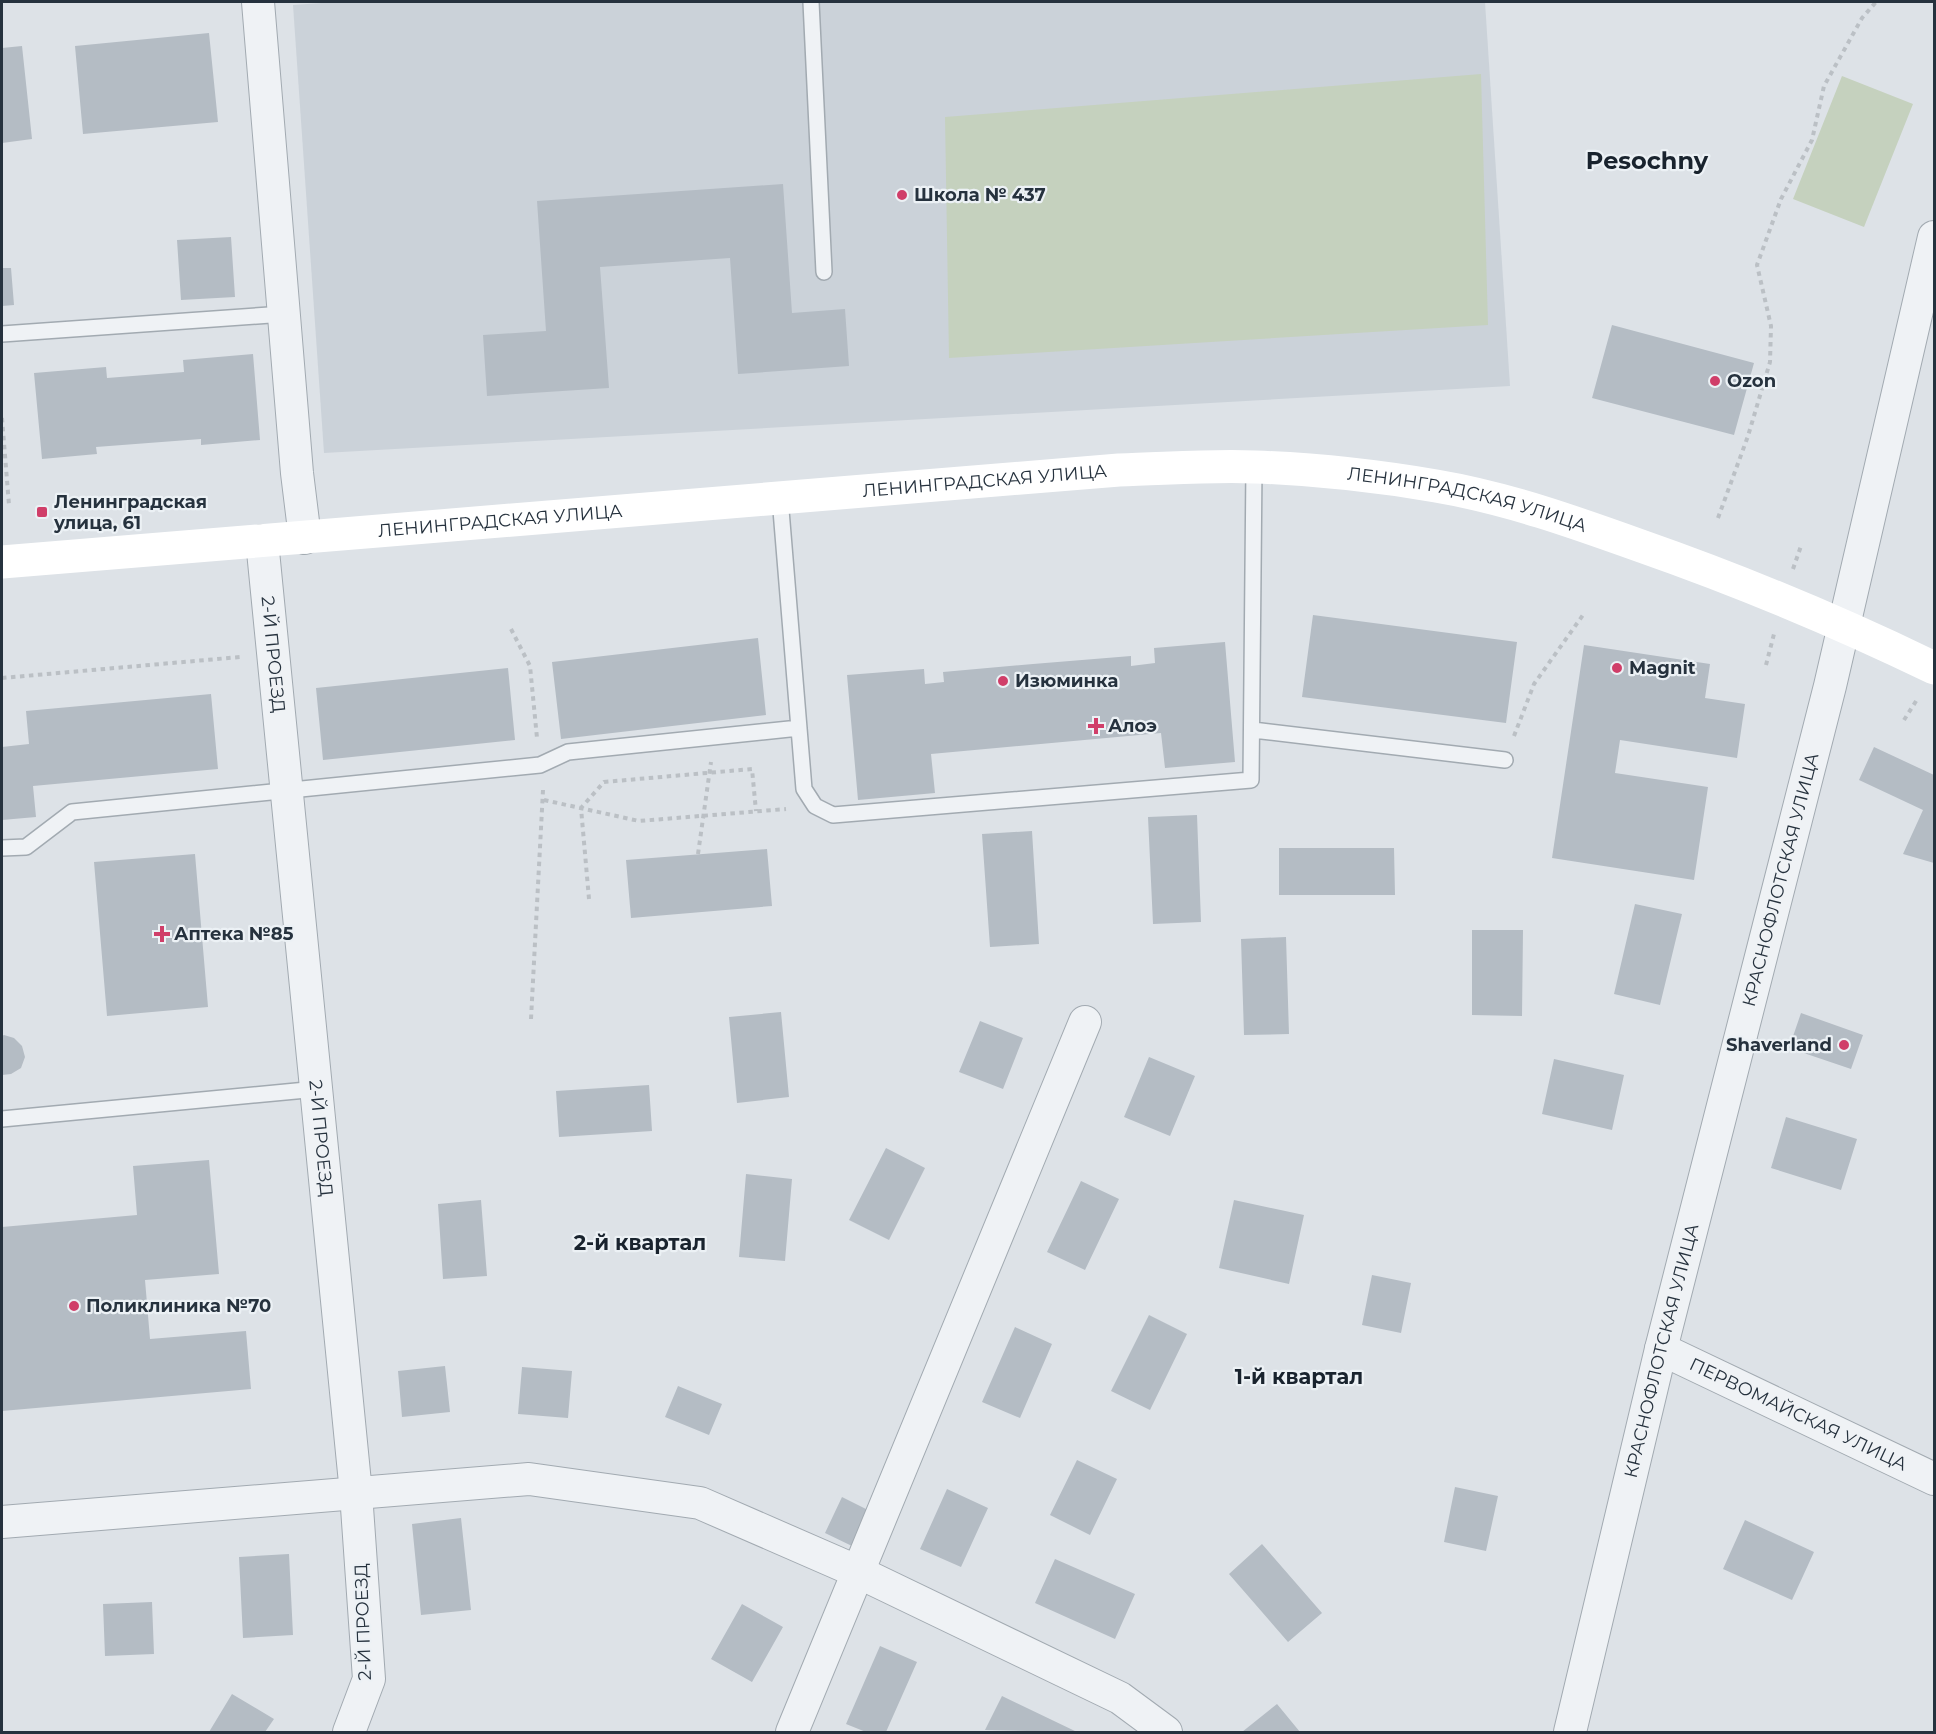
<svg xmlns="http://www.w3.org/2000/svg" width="1936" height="1734" viewBox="0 0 1936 1734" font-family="Montserrat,sans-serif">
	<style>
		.built { fill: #cbd2d9 }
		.green { fill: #c5d1be }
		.building { fill: #b4bcc4 }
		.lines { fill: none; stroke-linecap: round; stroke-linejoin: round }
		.service-casing { stroke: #a2aab1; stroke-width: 18 }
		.minor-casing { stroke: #a2aab1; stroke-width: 34 }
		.path { stroke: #bbc0c5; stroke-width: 4; stroke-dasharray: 4.5 4.5; stroke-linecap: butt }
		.service { stroke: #eff2f5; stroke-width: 15 }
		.minor { stroke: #eff2f5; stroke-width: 32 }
		.secondary { stroke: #fff; stroke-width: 33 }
		.poi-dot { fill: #d03e69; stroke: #ecf1f5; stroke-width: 2 }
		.labels { text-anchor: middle; stroke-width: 4.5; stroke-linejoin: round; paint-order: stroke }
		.poi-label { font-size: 18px; font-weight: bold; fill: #26323e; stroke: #ecf1f5; text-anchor: start }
		.street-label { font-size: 18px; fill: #26323e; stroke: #ecf1f5 }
		.quarter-label { font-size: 21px; font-weight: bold; fill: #19232e; stroke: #ecf1f5 }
		.district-label { font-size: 24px; font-weight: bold; fill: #19232e; stroke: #ecf1f5 }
	</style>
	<rect width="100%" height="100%" fill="#dde2e7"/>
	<path class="built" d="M336,2H1485L1510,386L324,453L293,5Z"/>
	<path class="green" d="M1481,74L1488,325L949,358L945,117Z
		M1842,76L1913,104L1864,227L1793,199Z"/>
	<path class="building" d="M209,33L218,122L83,134L75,46Z
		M22,46L32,139L2,143V48Z
		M783,184L792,313L845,309L849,366L738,374L730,258L600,267L609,388L487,396L483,335L546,331L537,201Z
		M231,237L235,297L181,300L177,240Z
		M2,268H11L14,305L2,306Z
		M1612,325L1754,363L1734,435L1592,398Z
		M253,354L260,440L201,445V439L96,447L97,454L42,459L34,373L106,367L107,378L184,372L183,360Z
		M1313,615L1517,642L1506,723L1302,697Z
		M758,638L766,715L561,739L552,662Z
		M1225,642L1235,762L1165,768L1161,733L931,754L935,793L858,800L847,675L924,669L925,684L944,682L943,672L1033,664L1131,656V666L1155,663L1154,648Z
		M1584,645L1710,664L1705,698L1745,704L1737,758L1620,740L1615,773L1708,787L1694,880L1552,858Z
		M508,668L515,740L323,760L316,688Z
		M211,694L218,769L33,786L36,817L2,820V747L29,744L26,711Z
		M1874,747L1934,775V863L1903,854L1923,810L1859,780Z
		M1197,815L1201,922L1153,924L1148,817Z
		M1032,831L1039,944L990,947L982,834Z
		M1279,848H1394L1395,895H1279Z
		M767,849L772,906L631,918L626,860Z
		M195,854L208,1007L107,1016L94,862Z
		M1635,904L1682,914L1660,1005L1614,994Z
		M1472,930H1523L1522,1016L1472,1015Z
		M1286,937L1289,1034L1244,1035L1241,939Z
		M781,1012L789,1097L737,1103L729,1017Z
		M1801,1013L1863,1035L1851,1069L1789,1048Z
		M980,1021L1023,1038L1003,1089L959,1072Z
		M4,1035L14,1038L22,1046L25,1057L21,1068L11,1074L2,1075V1036Z
		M1149,1057L1195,1076L1170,1136L1124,1117Z
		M1554,1059L1624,1075L1612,1130L1542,1114Z
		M649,1085L652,1131L559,1137L556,1091Z
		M1786,1117L1857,1139L1841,1190L1771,1168Z
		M886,1148L925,1168L889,1240L849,1220Z
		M209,1160L219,1274L145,1280L150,1339L246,1331L251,1389L2,1411V1227L137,1215L133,1166Z
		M746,1174L792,1179L785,1261L739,1257Z
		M1081,1181L1119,1199L1085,1270L1047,1252Z
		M481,1200L487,1276L443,1279L438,1204Z
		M1234,1200L1304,1215L1289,1284L1219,1268Z
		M1372,1275L1411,1283L1401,1333L1362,1325Z
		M1149,1315L1187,1334L1150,1410L1111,1391Z
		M1015,1327L1052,1344L1020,1418L982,1402Z
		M445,1366L450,1412L402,1417L398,1371Z
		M522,1367L572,1371L568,1418L518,1414Z
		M678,1386L722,1404L709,1435L665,1417Z
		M1077,1460L1117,1479L1090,1535L1050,1515Z
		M1455,1487L1498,1496L1486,1551L1444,1542Z
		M947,1489L988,1508L961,1567L920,1549Z
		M842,1497L870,1511L852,1546L825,1533Z
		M461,1518L471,1610L421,1615L412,1524Z
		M1745,1520L1814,1552L1792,1600L1723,1569Z
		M1262,1544L1322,1613L1288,1642L1229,1574Z
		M289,1554L293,1635L243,1638L239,1557Z
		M1055,1559L1135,1594L1115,1639L1035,1603Z
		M152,1602L154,1654L105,1656L103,1604Z
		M742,1604L783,1627L752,1682L711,1659Z
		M880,1646L917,1662L886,1732H866L846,1724Z
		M232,1694L274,1719L265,1732H209Z
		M1002,1696L1077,1732L985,1730Z
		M1277,1704L1300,1732H1242Z"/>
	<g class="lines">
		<g class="service-casing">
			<path id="service" d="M811,2L824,272
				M2,334L284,314
				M780,498L804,789L815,806L833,815L1251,780L1254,466
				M1253,730L1505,760
				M2,848L26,847L72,812L540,765L568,752L799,728
				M2,1119L317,1089"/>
		</g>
		<g class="minor-casing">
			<g id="minor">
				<path d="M258,2L297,473L305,538"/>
				<path id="s1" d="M262,541L356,1493L369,1679L349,1732"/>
				<path id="s2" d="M1661,1349L1934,1479"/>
				<path d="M2,1522L529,1479L700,1503L856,1571L1120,1698L1166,1732"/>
				<path d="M792,1732L1085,1022"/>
				<path id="s3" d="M1570,1732L1661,1349L1830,686L1934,237"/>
			</g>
		</g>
		<path class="path" d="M2,418L9,505
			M1718,518L1748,436L1770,362L1771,326L1757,265L1781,199L1812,140L1824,86L1862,18L1876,2
			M1793,569L1801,546
			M511,629L530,666L537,738
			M1766,665L1774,634
			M2,678L240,657
			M1904,720L1918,698
			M1514,736L1534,684L1583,615
			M544,800L639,821L786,809
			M698,854L711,762
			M589,899L581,808L604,782L752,769L756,811
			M531,1019L543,790"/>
		<use href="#service" class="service"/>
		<use href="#minor" class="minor"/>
		<path class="secondary" id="s4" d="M2,562L1119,470C1164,469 1210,465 1255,467C1316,469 1377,476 1436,486C1507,498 1574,522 1641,546C1741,581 1839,622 1934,668"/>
	</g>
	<g class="poi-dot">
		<circle cx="902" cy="195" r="6"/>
		<circle cx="1715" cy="381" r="6"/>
		<rect x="36" y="506" width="12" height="12" rx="3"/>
		<circle cx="1617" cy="668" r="6"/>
		<circle cx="1003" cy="681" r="6"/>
		<path d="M1093 717h6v6h6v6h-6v6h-6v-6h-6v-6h6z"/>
		<path d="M159 925h6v6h6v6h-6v6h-6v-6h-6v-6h6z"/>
		<circle cx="1844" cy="1045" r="6"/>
		<circle cx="74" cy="1306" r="6"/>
	</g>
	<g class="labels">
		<g class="poi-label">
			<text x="914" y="201">Школа № 437</text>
			<text x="1727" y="387">Ozon</text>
			<text x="54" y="508">Ленинградская<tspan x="54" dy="21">улица, 61</tspan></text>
			<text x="1629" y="674">Magnit</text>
			<text x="1015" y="687">Изюминка</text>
			<text x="1108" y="732">Алоэ</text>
			<text x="174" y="940">Аптека №85</text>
			<text x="1832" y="1051" text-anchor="end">Shaverland</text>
			<text x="86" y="1312">Поликлиника №70</text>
		</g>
		<g class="street-label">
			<text dy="6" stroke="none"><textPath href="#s4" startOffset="986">ЛЕНИНГРАДСКАЯ УЛИЦА</textPath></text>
			<text dy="6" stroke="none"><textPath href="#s4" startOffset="1472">ЛЕНИНГРАДСКАЯ УЛИЦА</textPath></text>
			<text dy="6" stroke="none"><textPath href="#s4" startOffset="500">ЛЕНИНГРАДСКАЯ УЛИЦА</textPath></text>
			<text dy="6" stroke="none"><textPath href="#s1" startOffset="114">2-Й ПРОЕЗД</textPath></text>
			<text dy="6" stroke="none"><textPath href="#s3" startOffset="878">КРАСНОФЛОТСКАЯ УЛИЦА</textPath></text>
			<text dy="6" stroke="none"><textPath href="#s1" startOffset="600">2-Й ПРОЕЗД</textPath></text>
			<text dy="6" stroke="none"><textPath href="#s3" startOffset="392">КРАСНОФЛОТСКАЯ УЛИЦА</textPath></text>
			<text dy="6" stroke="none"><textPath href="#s2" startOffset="152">ПЕРВОМАЙСКАЯ УЛИЦА</textPath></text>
			<text transform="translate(363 1622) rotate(-92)" y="6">2-Й ПРОЕЗД</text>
		</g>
		<g class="quarter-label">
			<text x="640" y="1250">2-й квартал</text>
			<text x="1299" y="1384">1-й квартал</text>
		</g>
		<g class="district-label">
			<text x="1647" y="169">Pesochny</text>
		</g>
	</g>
	<rect width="1936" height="1734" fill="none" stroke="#26323e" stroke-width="6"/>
</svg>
